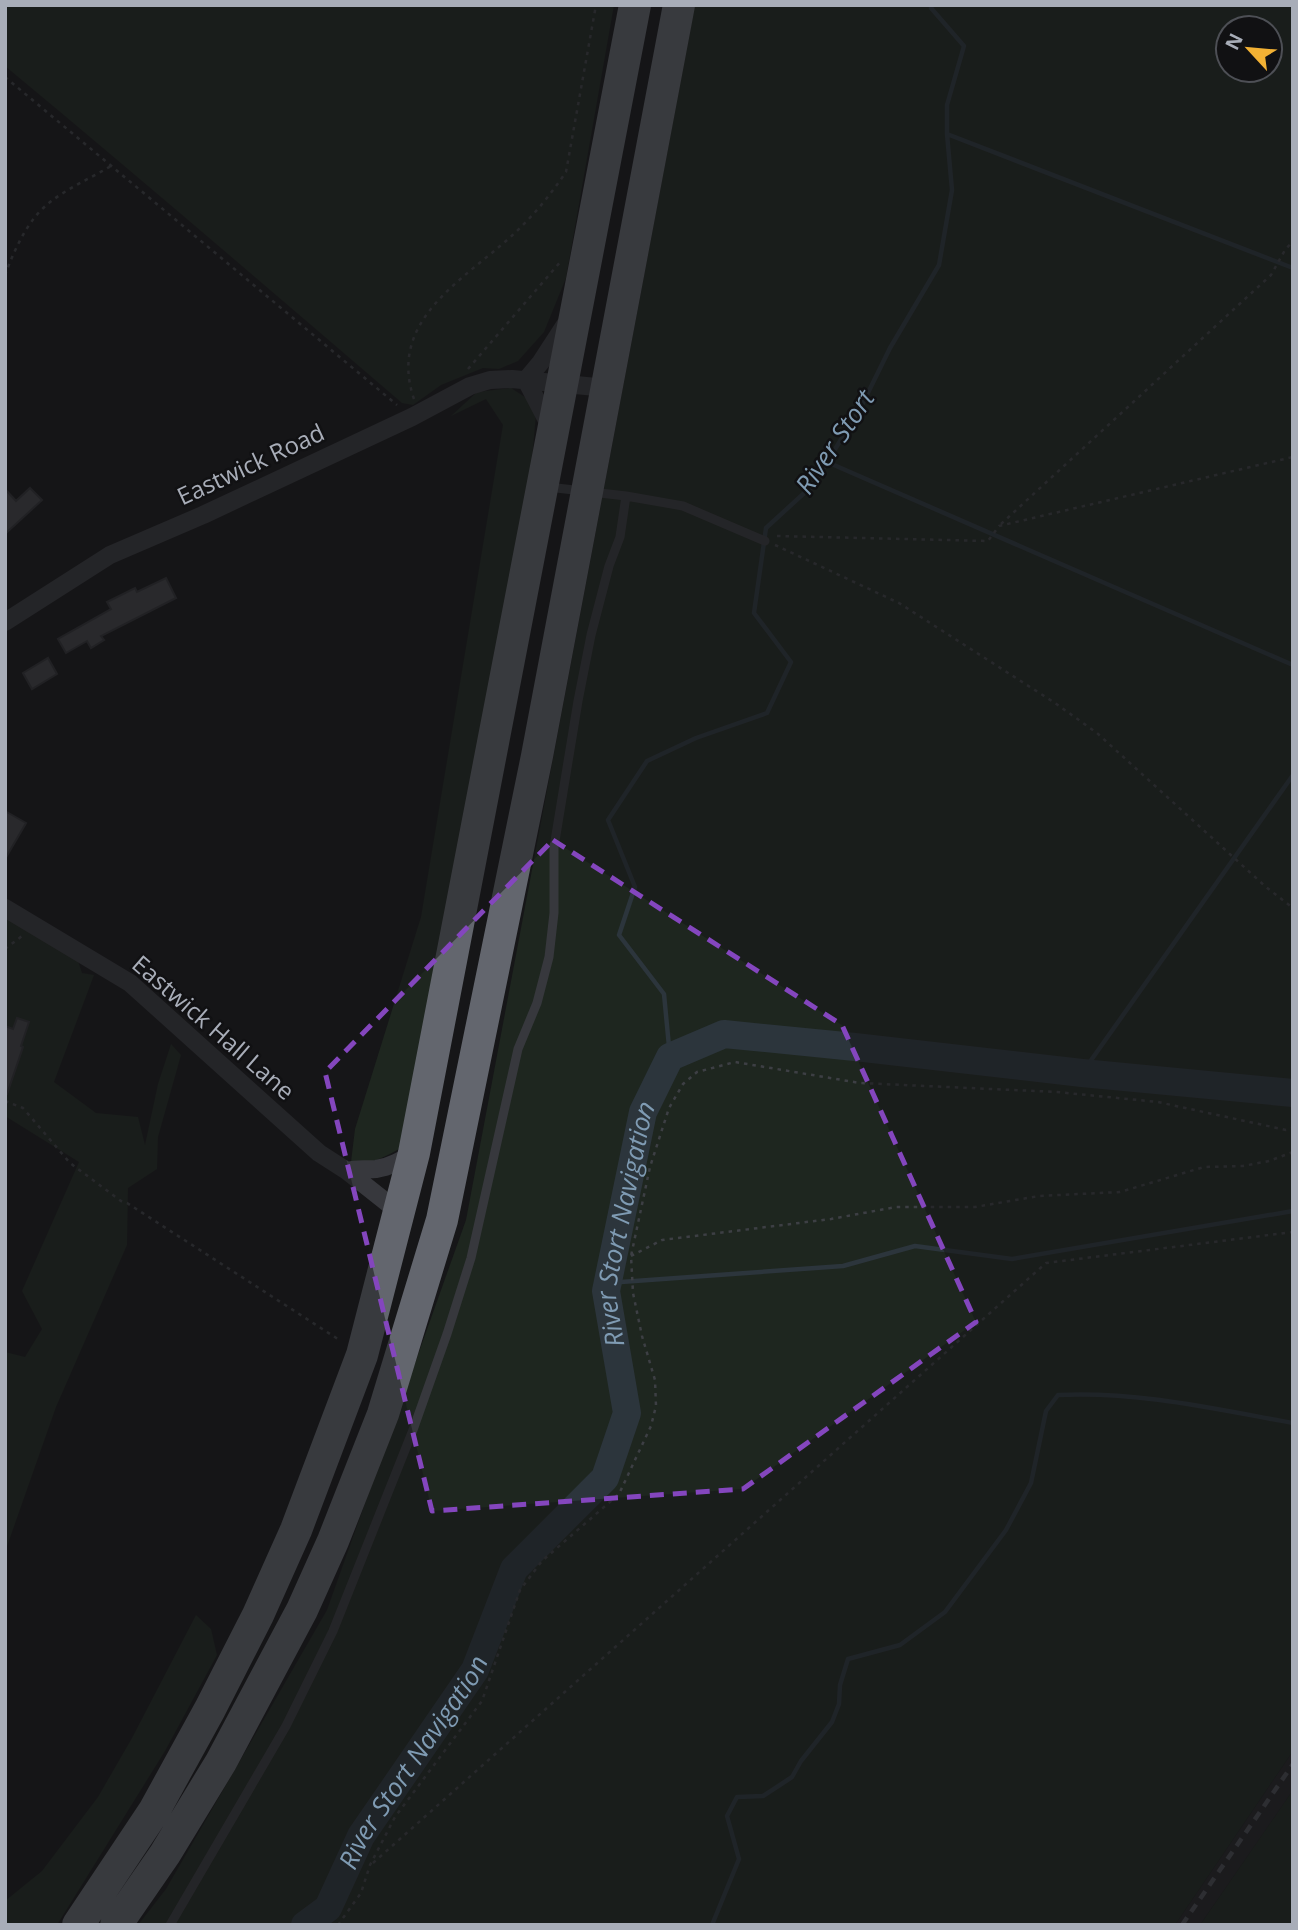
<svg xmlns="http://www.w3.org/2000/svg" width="1298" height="1930" viewBox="0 0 1298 1930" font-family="'Open Sans',sans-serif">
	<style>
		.built { fill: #222225 }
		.green { fill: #1e261f; fill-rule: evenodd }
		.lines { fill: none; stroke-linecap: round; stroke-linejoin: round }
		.stream { stroke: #2c353c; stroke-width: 4.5 }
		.river { stroke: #2c353c; stroke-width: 28 }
		.building { fill: #404145; stroke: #303034; stroke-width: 2 }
		.path { stroke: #3d3f44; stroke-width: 2.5; stroke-dasharray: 3.5 5; stroke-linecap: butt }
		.lane { stroke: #37383d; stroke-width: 9 }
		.street { stroke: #37383d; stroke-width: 18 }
		.highway { stroke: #63666e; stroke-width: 32 }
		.rail { stroke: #4a4c52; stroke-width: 4.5; stroke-dasharray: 9 7; stroke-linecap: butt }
		.marked { fill: none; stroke: #8446be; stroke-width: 5; stroke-dasharray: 14 9; stroke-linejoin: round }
		.labels { text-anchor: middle; stroke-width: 5; stroke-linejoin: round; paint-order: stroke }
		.street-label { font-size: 24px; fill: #a8adb8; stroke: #111113 }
		.water-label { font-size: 26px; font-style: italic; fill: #7f9bb3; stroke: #111113 }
	</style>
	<rect width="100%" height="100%" fill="#161618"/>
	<path class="built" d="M1293,1751V1790L1283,1805L1200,1925H1175Z"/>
	<path class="green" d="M5,5H614L566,278L544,332L518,361L499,369L483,368L441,385L413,405L402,403C270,290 139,177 5,66Z
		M695,5H1293V1751L1175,1925H138L166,1889L327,1610L466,1220ZM1228,28H1270V70H1228Z
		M511,388L528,399L536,414L530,483L403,1147C388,1155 369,1167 351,1162L355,1129L421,917L503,425L486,399L451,416L477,392Z
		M5,917L78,961L82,973L94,975L54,1082L96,1113L138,1117L145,1145L158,1084L171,1044L181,1055L158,1137L157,1169L128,1188L127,1245L56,1407L5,1552V1352L25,1357L42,1329L22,1291L79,1162L5,1116Z
		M196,1615L211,1629L217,1655L165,1751L57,1925H5V1901L42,1871L98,1797L132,1738Z
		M1293,1790V1925H1200Z"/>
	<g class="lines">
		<path class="stream" d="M947,134L1293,268
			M827,462L1293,665
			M670,1057L664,994L619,935L635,887L608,820L647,761L696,738L767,713L791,662L754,613L766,528L813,485L861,407L890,348L939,265L952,190L947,134V105L964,46L931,8L932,5
			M1082,1073L1293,775
			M607,1283L843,1266L915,1246L1012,1259L1293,1211
			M712,1925L739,1859L727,1816L737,1797L763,1796L792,1777L801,1761L832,1722L839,1704L840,1685L848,1659L900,1645L945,1612L1006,1530L1031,1483L1046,1411L1058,1395C1137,1391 1215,1409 1293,1423"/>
		<path class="river" id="s1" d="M305,1925L328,1908L361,1836L475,1670L514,1569L605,1478L627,1413L606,1291L643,1112L670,1057L724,1034L855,1047L1082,1073L1293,1093"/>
	</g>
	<path class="building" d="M30,488L42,500L5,534V489L16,501Z
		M166,578L176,598L101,636L104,640L91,648L87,641L66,653L58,639L111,609L107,602L135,588L137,592Z
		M48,658L57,674L32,689L23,673Z
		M5,811L26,823L5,859Z
		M17,1018L29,1022L21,1046L23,1047L7,1094L5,1093V1026L13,1029Z"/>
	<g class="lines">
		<path class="path" d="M5,77L397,405
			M5,275C12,256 22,233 35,217C53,194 86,181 111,166
			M468,369L562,260
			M414,399C385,315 474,275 522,226C539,209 553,191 566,172L596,5
			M1001,524L1271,275L1285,250L1293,241
			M777,536L988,541L999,526L1293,457
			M775,545L899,603L1055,703L1097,733L1266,887L1293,908
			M5,949L22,936
			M5,1101L23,1108L70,1163L121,1201L127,1203L341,1341
			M631,1256L662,1240L831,1219L896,1207H975L1039,1196L1120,1192L1204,1167L1243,1166L1269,1161L1293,1152
			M373,1863L1046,1263L1293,1232
			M338,1925L361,1893L370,1865L395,1817L482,1701L520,1590L542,1561L619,1494L651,1426L656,1406L655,1380L642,1336L633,1293L631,1256L650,1167L669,1108L683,1084L697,1072L735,1062L860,1083L1057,1092L1158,1102L1286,1130L1293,1128"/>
		<path class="lane" d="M548,487L626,496L683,506L765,541
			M170,1925L286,1726L333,1631L413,1430L447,1334L471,1258L518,1049L537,1003L549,957L554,913V847L578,701L591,635L609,566L620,537L626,496"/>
		<path class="street" d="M550,426L526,380L541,362L565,325
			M5,622L110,555L203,515L412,417L470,386L490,380L512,379L607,388
			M5,908L130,983L319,1153L347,1171L400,1213
			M347,1171C358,1168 366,1170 376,1169C390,1167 402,1160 414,1153"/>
		<path class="highway" d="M78,1925L154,1811L210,1709L258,1615L296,1530L362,1355L414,1153L635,5
			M116,1925L165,1854L221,1762L302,1610L333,1541L383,1414L442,1220L537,756L679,5"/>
		<path class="rail" d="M1182,1925L1293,1764"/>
	</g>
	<path d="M0 0H1298V1930H0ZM553,840L842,1025L976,1322L743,1489L432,1511L325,1072Z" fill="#161618" fill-opacity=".55" fill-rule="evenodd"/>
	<path class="marked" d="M553,840L842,1025L976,1322L743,1489L432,1511L325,1072Z"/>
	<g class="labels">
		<g class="street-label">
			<text transform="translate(251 465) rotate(-25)" y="8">Eastwick Road</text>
			<text transform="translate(213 1028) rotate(41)" y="8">Eastwick Hall Lane</text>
		</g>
		<g class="water-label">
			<text transform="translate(835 442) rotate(-56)" y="9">River Stort</text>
			<text dy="9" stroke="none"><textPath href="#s1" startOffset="807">River Stort Navigation</textPath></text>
			<text dy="9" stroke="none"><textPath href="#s1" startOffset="198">River Stort Navigation</textPath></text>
		</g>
	</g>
	<rect width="1298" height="1930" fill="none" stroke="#a8adb8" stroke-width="14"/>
	<g transform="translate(1249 49) rotate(296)"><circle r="33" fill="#111113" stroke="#4d4f55" stroke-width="2"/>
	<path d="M0-5L12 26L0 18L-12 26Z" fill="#f2b134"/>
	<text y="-10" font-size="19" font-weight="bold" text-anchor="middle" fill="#a8adb8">N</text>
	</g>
</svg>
